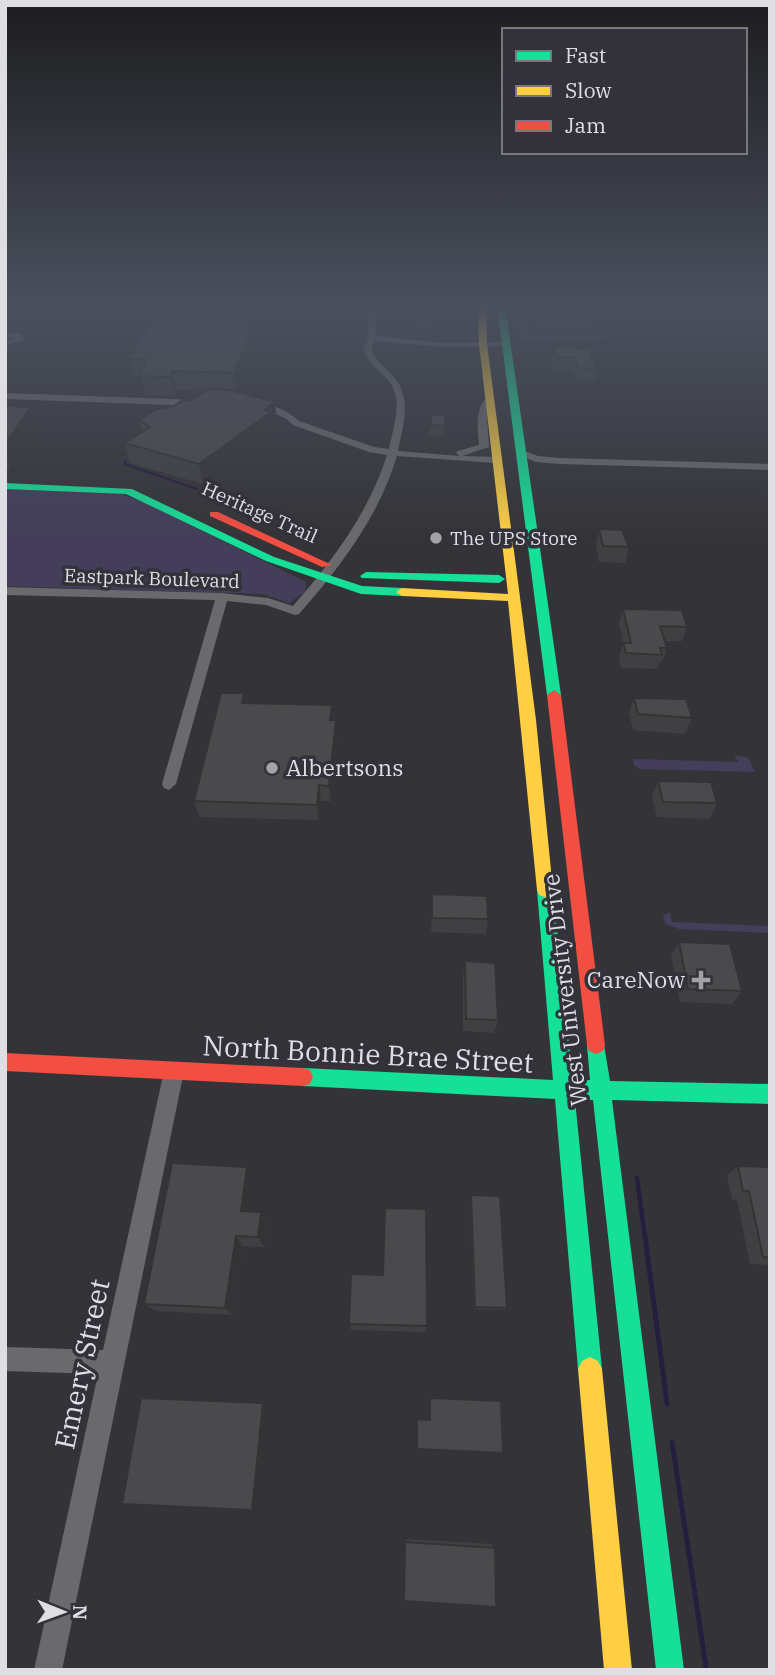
<svg xmlns="http://www.w3.org/2000/svg" width="775" height="1675" viewBox="0 0 775 1675" font-family="'IBM Plex Serif',serif">
	<style>
		.green { fill: #443e5a }
		.lines { fill: none; stroke-linecap: round; stroke-linejoin: round }
		.stream-far2 { stroke: #261e3e; stroke-width: 2.5 }
		.stream-far1 { stroke: #261e3e; stroke-width: 4.5 }
		.stream { stroke: #261e3e; stroke-width: 5 }
		.street { fill: #6a6a6d; fill-rule: evenodd }
		.fast { fill: #16e098; fill-rule: evenodd }
		.slow { fill: #ffcf43; fill-rule: evenodd }
		.jam { fill: #f24e42; fill-rule: evenodd }
		.wall { fill: #404042 }
		.shaded-wall { fill: #343436 }
		.building { fill: #4a4a4d; stroke: #343436; stroke-width: 2 }
		.poi-dot { fill: #a2a2a7; stroke: #33323a; stroke-width: 2.5 }
		.labels { text-anchor: middle; stroke-width: 7; stroke-linejoin: round; paint-order: stroke }
		.far-street-label { font-size: 19px; fill: #dedee3; stroke: #33323a }
		.far-poi-label { font-size: 19px; fill: #dedee3; stroke: #33323a; text-anchor: start }
		.poi-label { font-size: 23px; fill: #dedee3; stroke: #33323a; text-anchor: start }
		.street-label { font-size: 23px; fill: #dedee3; stroke: #33323a }
		.near-street-label { font-size: 28px; fill: #dedee3; stroke: #33323a }
	</style>
	<rect width="100%" height="100%" fill="#343438"/>
	<path class="green" d="M519,306L524,307L531,333L594,334V331H603L607,338H520L513,334L512,307Z
		M5,489L120,494L142,501L306,582L305,592L289,603L263,594L5,586Z
		M734,756L748,757L755,772L640,769L634,765L633,759L739,762Z
		M667,913H670L672,922L770,926V933L679,929L665,924L663,916Z"/>
	<g class="lines">
		<path class="stream-far2" d="M125,461V464L197,489"/>
		<path class="stream-far1" d="M637,1178L645,1238"/>
		<path class="stream" d="M645,1236L667,1404
			M672,1442L706,1667"/>
		<path class="street" d="M370,305H378L375,336L444,343L509,342L506,346L444,347L375,341L371,348C375,360 383,366 392,375C413,396 403,425 398,451L460,456L456,453L458,451L479,445C478,429 474,406 489,396L493,399L487,417L489,447L462,456L496,457L501,460L496,463L397,456C378,518 341,566 299,614L295,615L266,605L227,601L176,784L169,790L164,788L162,784L215,600L5,595V587L222,593L268,598L293,606C333,560 368,514 387,455L369,452L293,425L287,419L253,404C265,399 290,412 299,421L374,447L389,449C393,427 405,398 387,379C377,369 368,362 363,348L367,342Z
			M5,333H21L26,339L5,346V341L17,338L5,337Z
			M5,393L200,400L204,403L200,406L5,399Z
			M522,450L538,456L560,458L770,464V470L560,464L536,462L519,455L517,453Z
			M174,1062L181,1064L184,1071L62,1670H34L98,1374L5,1371V1347L103,1350L164,1071L167,1064Z"/>
		<path class="fast" d="M497,305H505L561,695L554,700L547,695Z
			M5,483L132,489L274,557L362,586L402,588L408,592L402,596L361,594L266,561L126,494L5,489Z
			M366,572L499,575L505,579L499,583L362,578L360,576Z
			M545,883L551,885L553,890L573,1080H590L587,1045L589,1039L596,1036L603,1039L610,1081L770,1084V1104L612,1100L684,1670H656L593,1100H575L602,1369L598,1377L590,1381L582,1377L578,1369L555,1099L303,1086L296,1084L293,1077L296,1070L303,1068L553,1080L537,890L539,885Z"/>
		<path class="slow" d="M478,305H486L487,344L536,720L553,890L551,895L545,897L539,895L537,890L508,601L402,596L396,592L402,588L508,594L479,344Z
			M590,1357L598,1361L602,1369L632,1670H604L578,1369L582,1361Z"/>
		<path class="jam" d="M210,512H218L332,565L322,567L210,516Z
			M554,690L561,695L605,1045L603,1051L596,1054L589,1051L587,1045L547,695Z
			M5,1053L303,1068L310,1070L313,1077L310,1084L303,1086L5,1071Z"/>
	</g>
	<path class="wall" d="M179,305H262L253,329L254,347L237,392L277,421L273,424V431L203,484L130,463L125,443L142,432L139,420L174,406L190,401L205,391L176,390L175,396L145,395L141,378L134,377L129,359L172,317Z
		M417,305H437L435,327L416,328Z
		M536,305H592L595,316L594,325L557,324L556,328H539Z
		M760,305H770V330L762,317L764,311Z
		M554,347L590,349L596,369L594,382L576,381L573,370H554L552,360Z
		M5,406L31,407L38,426L10,468H5Z
		M430,425L445,426L444,436L429,435Z
		M599,529L629,547L625,563L599,562L596,545Z
		M623,609L687,627L682,641H665L667,648L662,662H660L657,669L621,668L619,657L623,643L619,623Z
		M634,698L692,718L685,734L633,730L629,713Z
		M246,703L333,720L337,736L331,801H321L319,820L199,817L194,801Z
		M658,781L717,803L710,819L657,817L652,796Z
		M432,894L488,919L486,934L431,932Z
		M679,942L742,991L732,1004L680,1002L671,956Z
		M465,961L498,1020L494,1033L463,1031V975Z
		M738,1166L770,1167V1265L750,1264L737,1200H732L727,1175Z
		M253,1179L248,1212H261L267,1223L264,1247L242,1246L233,1315L156,1311L144,1304Z
		M471,1195L507,1308L505,1310L474,1309L470,1198Z
		M349,1324L427,1326L425,1332L351,1330Z
		M430,1398L503,1453L416,1449V1421L417,1419L429,1420V1400Z
		M405,1539L491,1544L495,1548L404,1601Z"/>
	<path class="shaded-wall" d="M253,305H262L253,329L254,347L237,392L234,373Z
		M172,371L176,390L175,396L171,377Z
		M275,402L277,421L273,424V431L203,484L199,464L264,410Z
		M31,407L38,426L10,468L5,455V444Z
		M336,720L337,736L331,801L329,786Z
		M319,785L321,801L319,820L317,805Z
		M247,1167L253,1179L247,1222L241,1211Z
		M261,1212L267,1223L264,1247L258,1237Z
		M236,1236L242,1246L233,1315L225,1308Z
		M263,1403L269,1406L259,1507L252,1510Z"/>
	<path class="building" d="M179,305H253L249,319H252L248,329H252L234,373L172,371L171,377L140,376L146,359H129L154,316L172,317Z
		M417,305H436V315L416,316Z
		M538,305H592L595,316L557,315V319H541Z
		M554,347L590,349L596,369L578,368L575,357H556Z
		M208,389L229,390L275,402L264,410L271,412L199,464L125,443L150,427L139,420L157,409L174,406L184,399L190,401Z
		M5,406L31,407L5,444Z
		M432,415H445V426L430,425Z
		M599,529L622,530L629,547L603,546Z
		M623,609L682,610L687,627L660,626L667,648H660L662,655L626,653L623,643H631Z
		M221,693H244L242,703L332,705L330,720H336L329,786L319,785L317,805L194,801Z
		M634,698L686,699L692,718L638,714Z
		M658,781L711,782L717,803L663,802Z
		M432,894L487,896L488,919L432,918Z
		M679,942L730,944L742,991L688,989Z
		M465,961L495,963L498,1020L466,1019Z
		M172,1163L247,1167L241,1211L261,1212L258,1237L236,1236L225,1308L144,1304Z
		M738,1166L770,1167V1258L763,1257L749,1191H743Z
		M471,1195L500,1196L507,1308L475,1307Z
		M385,1208L426,1209L427,1326L349,1324L351,1274L383,1275Z
		M141,1398L263,1403L252,1510L122,1504Z
		M430,1398L501,1401L503,1453L417,1449V1419L430,1420Z
		M405,1542L495,1548L496,1607L404,1601Z"/>
	<linearGradient id="sky" x2="0" y2="1"><stop stop-color="#1d1d1f"/><stop offset="0.57" stop-color="#4a505e"/><stop offset="1" stop-color="#4a505e" stop-opacity="0"/></linearGradient>
	<rect width="775" height="539" fill="url(#sky)"/>
	<g class="poi-dot">
		<circle cx="436" cy="538" r="7"/>
		<circle cx="272" cy="768" r="7"/>
		<path d="M697.5 969.5h7v7h7v7h-7v7h-7v-7h-7v-7h7z"/>
	</g>
	<g class="labels">
		<g class="far-street-label">
			<text transform="translate(260 512) rotate(24)" y="7">Heritage Trail</text>
			<text transform="translate(152 578) rotate(2)" y="7">Eastpark Boulevard</text>
		</g>
		<g class="far-poi-label">
			<text x="450" y="545">The UPS Store</text>
		</g>
		<g class="poi-label">
			<text x="286" y="776">Albertsons</text>
			<text x="685" y="988" text-anchor="end">CareNow</text>
		</g>
		<g class="street-label">
			<text transform="translate(565 990) rotate(-97)" y="8">West University Drive</text>
		</g>
		<g class="near-street-label">
			<text transform="translate(368 1054) rotate(3)" y="10">North Bonnie Brae Street</text>
			<text transform="translate(82 1364) rotate(-78)" y="10">Emery Street</text>
		</g>
	</g>
	<rect width="775" height="1675" fill="none" stroke="#dedee3" stroke-width="14"/>
	<rect x="502" y="28" width="245" height="126" fill="#33323a" stroke="#77777e" stroke-width="2"/>
	<rect x="516" y="51" width="35" height="10" fill="#16e098" stroke="#77777e" stroke-width="2"/>
	<text x="565" y="63" font-size="21" fill="#dedee3">Fast</text>
	<rect x="516" y="86" width="35" height="10" fill="#ffcf43" stroke="#77777e" stroke-width="2"/>
	<text x="565" y="98" font-size="21" fill="#dedee3">Slow</text>
	<rect x="516" y="121" width="35" height="10" fill="#f24e42" stroke="#77777e" stroke-width="2"/>
	<text x="565" y="133" font-size="21" fill="#dedee3">Jam</text>
	<g transform="translate(63 1612) rotate(91)" stroke="#33323a" stroke-width="5" paint-order="stroke">
	<path d="M0-5L12 26L0 18L-12 26Z" fill="#dedee3"/>
	<text y="-10" font-size="19" font-weight="bold" text-anchor="middle" fill="#dedee3">N</text>
	</g>
</svg>
